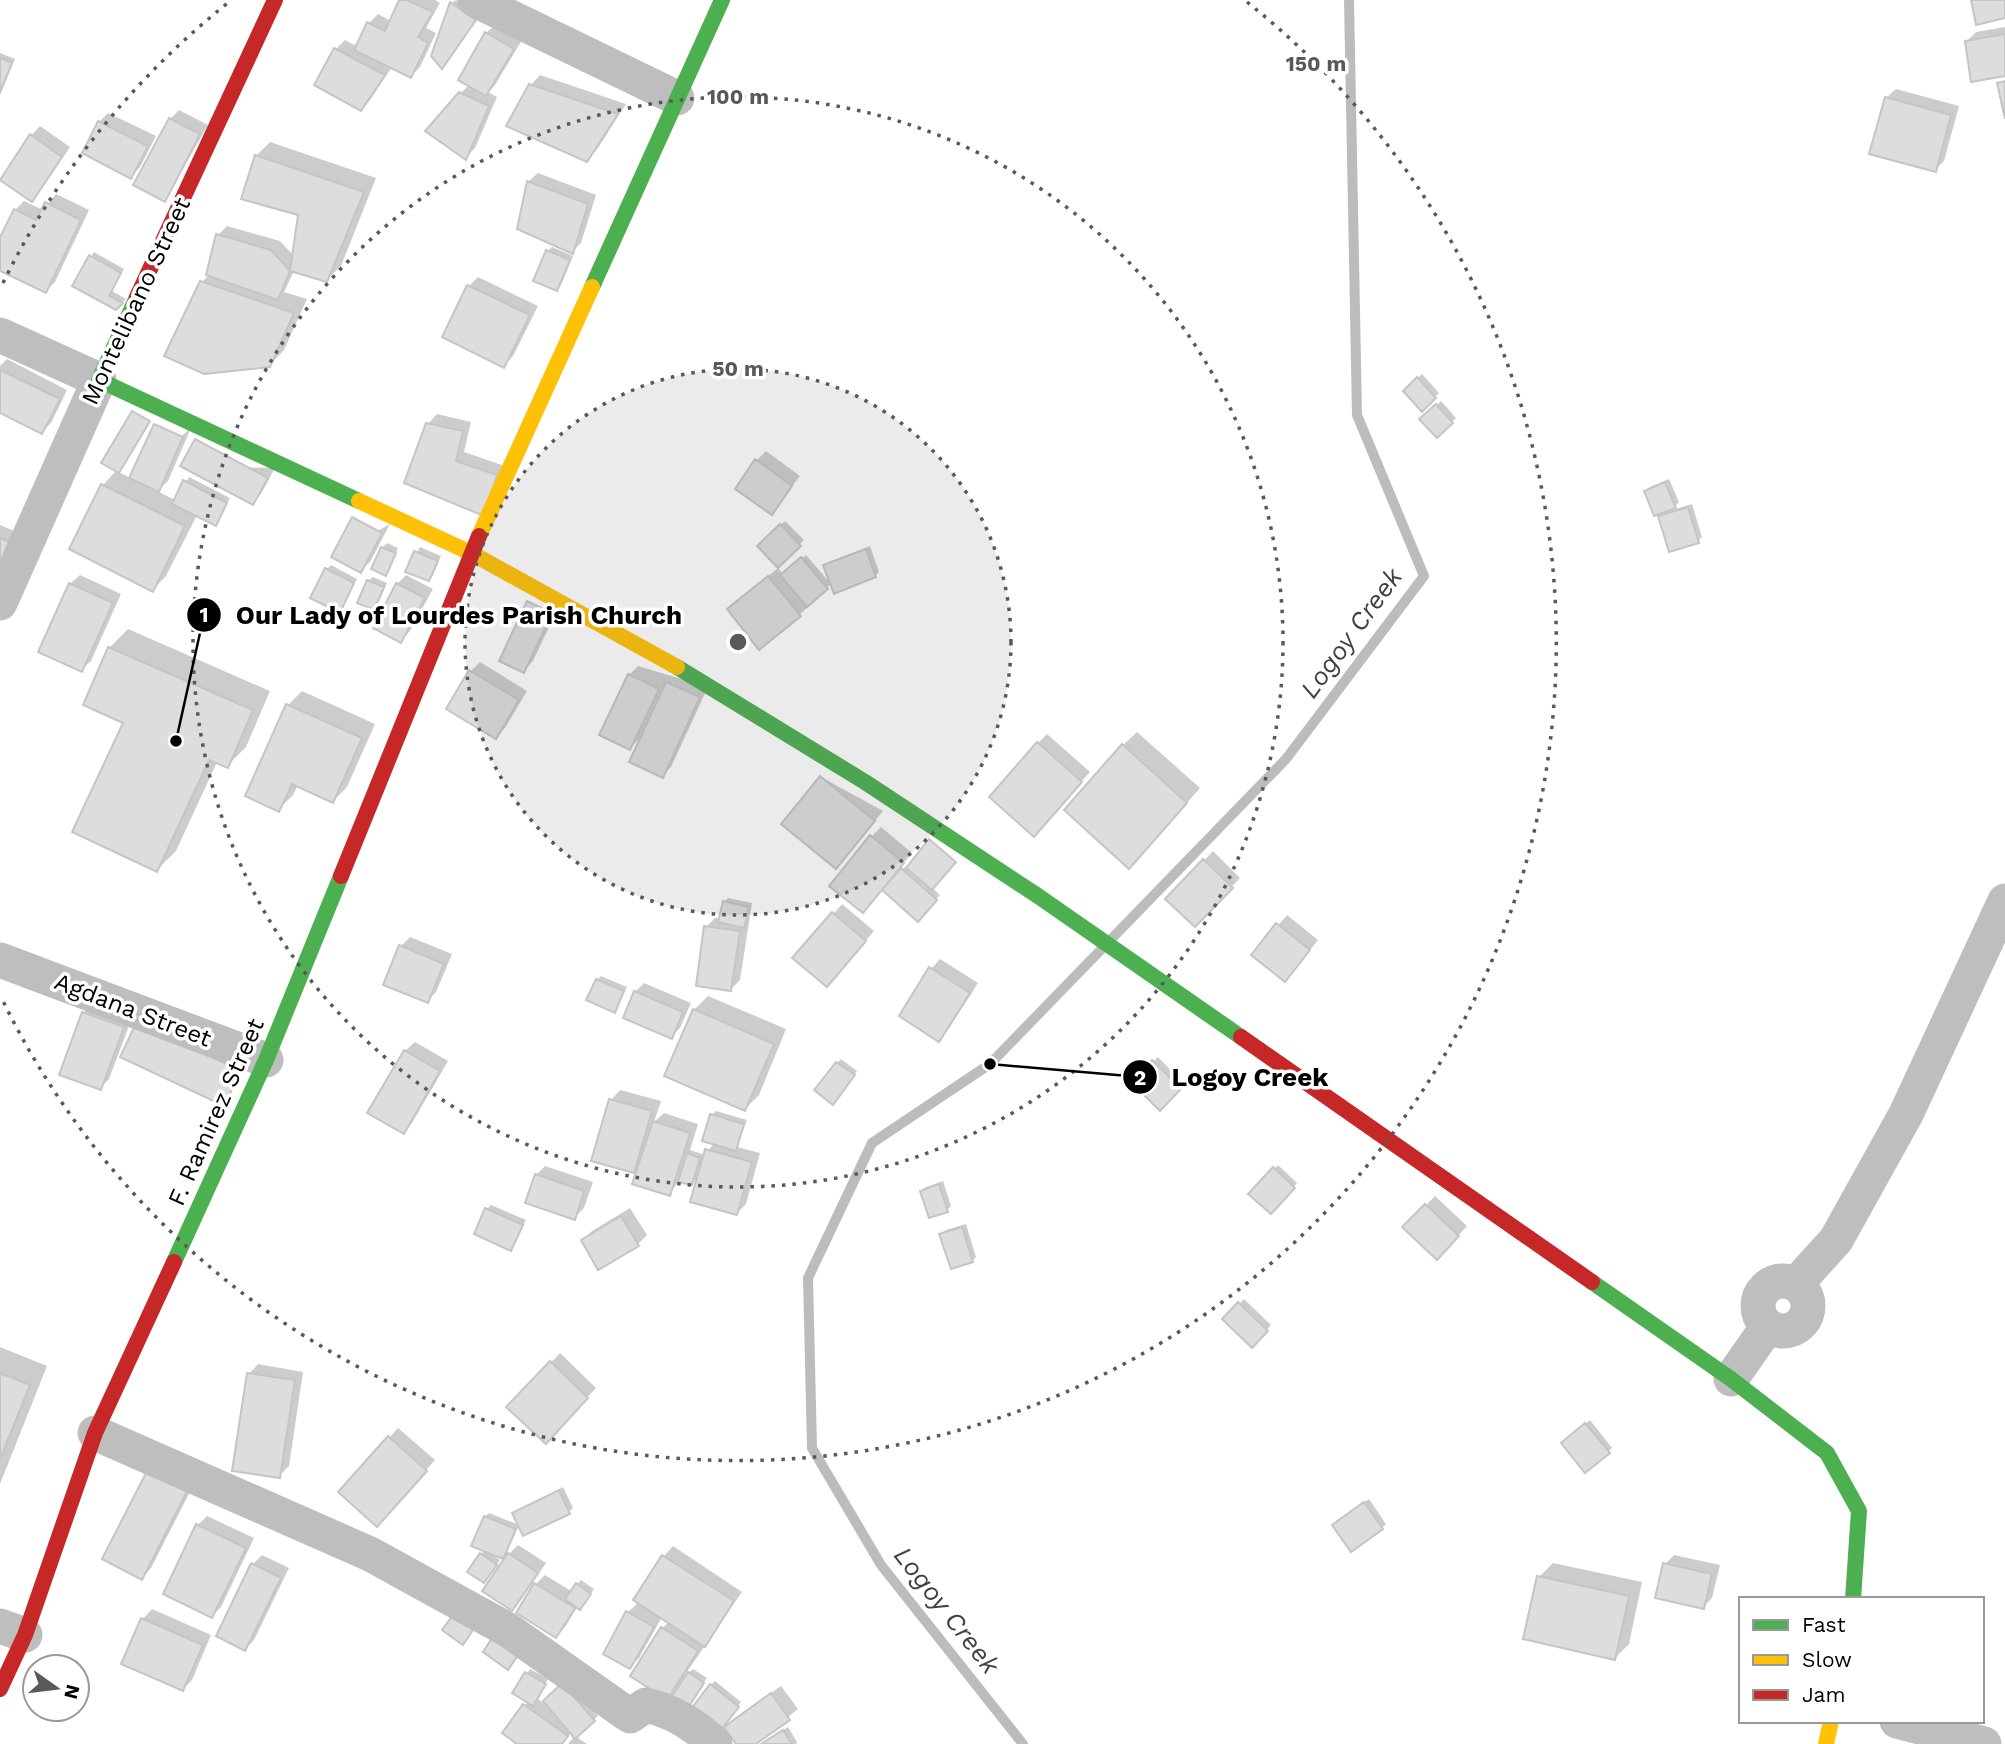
<svg xmlns="http://www.w3.org/2000/svg" width="2005" height="1744" viewBox="0 0 2005 1744" font-family="'Work Sans',sans-serif">
	<style>
		.shadow { fill: #0003 }
		.lines { fill: none; stroke-linecap: round; stroke-linejoin: round }
		.stream { stroke: #bcbcbc; stroke-width: 10 }
		.building { fill: #ddd; stroke: #c5c5c5; stroke-width: 2 }
		.street { stroke: #bebebe; stroke-width: 35 }
		.fast { stroke: #4caf50; stroke-width: 16 }
		.slow { stroke: #ffc107; stroke-width: 16 }
		.jam { stroke: #c62828; stroke-width: 16 }
		.ring { fill: none; stroke: #595959; stroke-width: 3.5; stroke-dasharray: 3.5 7 }
		.labels { text-anchor: middle; stroke-width: 7; stroke-linejoin: round; paint-order: stroke }
		.street-label { font-size: 24px; fill: #000; stroke: #fff }
		.water-label { font-size: 26px; font-style: italic; fill: #414141; stroke: #fff }
		.centre { fill: #595959; stroke: #fff; stroke-width: 3.5 }
		.ring-label { font-size: 21px; text-anchor: middle; font-weight: bold; fill: #595959; stroke: #fff; stroke-width: 7; stroke-linejoin: round; paint-order: stroke }
		.leader { fill: none; stroke: #000; stroke-width: 2.5 }
		.callout-dot { fill: #000; stroke: #fff; stroke-width: 2.5 }
		.mark-label { font-size: 21px; text-anchor: middle; font-weight: bold; fill: #fff }
		.callout-label { font-size: 26px; text-anchor: middle; font-weight: bold; fill: #000; stroke: #fff; stroke-width: 7; stroke-linejoin: round; paint-order: stroke }
	</style>
	<rect width="100%" height="100%" fill="#fff"/>
	<path class="shadow" d="M401,0H435L440,3L426,28L436,33L420,67L411,76L392,67L370,100L361,109L336,49L345,40L358,47L369,23L378,14L391,21Z
		M456,0L479,15L445,62L452,3Z
		M496,24L522,40L495,85L488,92L497,97L475,148L466,157L461,93L470,84L486,33Z
		M2005,27V74L1967,41L1976,32Z
		M0,53L15,59L0,95Z
		M540,75L626,104L596,151L586,160L531,85Z
		M1896,89L1959,106L1944,161L1935,170L1886,98Z
		M179,110L208,125L165,200L170,119Z
		M108,113L156,136L140,167L131,177L99,122Z
		M40,126L70,147L41,190L31,200V136Z
		M270,142L376,178L341,266L326,280L294,271L284,292L307,299L284,350L270,365L202,282L210,274L218,235L227,226L280,241L294,256L300,213L256,156Z
		M538,173L596,195L581,243L572,252L528,182Z
		M56,194L89,210L55,282L46,291L0,269V241L15,210L24,201L43,210Z
		M552,247L573,256L561,285L557,289L548,251Z
		M94,252L124,269L112,291L126,299L116,308L74,286Z
		M478,277L538,306L513,356L504,366L444,337L469,286Z
		M7,359L67,390L51,423L42,432L0,411V366Z
		M1422,374L1439,393L1422,409L1405,391Z
		M1441,401L1456,418L1437,436L1422,419Z
		M437,414L471,422L464,452L505,466L483,514L428,424Z
		M153,417L118,472L131,478L191,428L168,481L157,491L175,500L189,477L230,498L215,524L197,515L166,576L152,590L103,485L117,470Z
		M766,451L800,476L772,513L757,460Z
		M183,466L275,468L261,494L252,503Z
		M1669,479L1679,502L1670,511L1692,504L1702,537L1698,541L1660,517L1668,509L1646,491L1650,487Z
		M785,521L804,540L778,565L759,546Z
		M390,524L370,562L360,571L333,556Z
		M0,525L24,535L0,574Z
		M387,543L398,548L390,569L386,574L382,548Z
		M870,546L879,572L875,576L825,566L829,562Z
		M420,547L441,556L433,575L429,579L407,571Z
		M806,555L831,584L807,604L809,606L799,615L739,600L778,568L783,574Z
		M331,565L357,579L340,611L327,569Z
		M80,575L121,594L91,661L81,670L70,584Z
		M406,575L433,589L410,631L401,640L397,584Z
		M373,577L387,583L378,604L374,608L368,581Z
		M560,604L533,661L524,671L501,660Z
		M128,629L270,691L246,747L227,766L217,762L176,851L157,870L109,648Z
		M480,662L527,691L505,728L495,737L471,671Z
		M638,666L708,687L671,767L662,776L643,735L630,748L629,675Z
		M302,691L375,724L347,787L333,801L298,785L293,795L279,809L288,705Z
		M1137,732L1200,788L1143,853L1123,745Z
		M1047,734L1090,772L1043,825L1038,743Z
		M821,777L883,811L845,858Z
		M881,827L912,853L898,870L900,872L907,865L940,895L918,920L883,888L872,836Z
		M1213,851L1240,878L1195,925L1168,899Z
		M728,898L752,903L740,980L731,989L706,927L715,918H721L724,902Z
		M842,904L874,931L836,976L795,958Z
		M1287,915L1318,940L1294,970L1253,954Z
		M410,937L452,954L436,992L427,1001L401,946Z
		M940,959L978,983L948,1030L939,1040L931,969Z
		M601,976L627,987L615,1011L597,980Z
		M644,983L691,1003L680,1028L671,1037L635,992Z
		M708,996L786,1029L759,1095L745,1109L694,1010Z
		M92,1004L132,1018L109,1079L100,1088L83,1013Z
		M415,1042L448,1061L412,1123L403,1132L405,1051Z
		M1158,1057L1184,1084L1160,1108L1133,1082Z
		M841,1059L857,1071L837,1098V1063Z
		M620,1090L661,1101L654,1122L664,1113L698,1124L690,1150L705,1155L714,1143L712,1115L716,1111L747,1120L737,1147L760,1153L746,1204L737,1213L699,1175L691,1184L680,1180L669,1194L641,1164L633,1172L594,1160L611,1100Z
		M1278,1165L1297,1183L1271,1212L1251,1194Z
		M545,1166L593,1182L584,1208L574,1218L536,1175Z
		M943,1181L951,1206L947,1210L922,1191L926,1187Z
		M1435,1196L1467,1226L1446,1249L1405,1227Z
		M491,1205L526,1220L511,1249L487,1209Z
		M630,1208L647,1235L637,1245L583,1240L592,1231Z
		M966,1224L976,1257L972,1261L941,1234L946,1230Z
		M1244,1299L1271,1325L1252,1346L1224,1319Z
		M0,1347L47,1366L0,1484Z
		M560,1353L596,1388L555,1432L509,1407Z
		M258,1364L303,1372L289,1466L279,1476L249,1374Z
		M1590,1420L1612,1448L1608,1452L1568,1439Z
		M398,1428L435,1460L386,1516L340,1492Z
		M195,1482L151,1568L142,1578L104,1558Z
		M563,1487L573,1508L569,1512L514,1513Z
		M1369,1499L1386,1524L1382,1528L1338,1521Z
		M489,1513L519,1525L507,1552L503,1557L488,1552L500,1560L488,1577L481,1554L486,1550L485,1517Z
		M207,1516L254,1538L221,1607L212,1616L198,1525Z
		M518,1545L546,1563L521,1600L512,1609L509,1554Z
		M673,1546L742,1592L684,1676L693,1669L707,1678L691,1701L679,1685L667,1697L662,1628L669,1622L662,1617L639,1658L630,1667L628,1612L639,1602L635,1600L664,1556Z
		M262,1555L289,1568L254,1640L245,1649L218,1635L253,1564Z
		M1674,1555L1720,1565L1712,1598L1703,1607L1665,1564Z
		M1553,1563L1642,1582L1629,1644L1615,1658L1539,1577Z
		M545,1575L571,1591L581,1580L594,1589L584,1603L578,1606L565,1627L556,1636L518,1613L536,1584Z
		M152,1609L211,1635L192,1680L183,1689L123,1663L143,1619Z
		M530,1669L548,1679L537,1698L543,1703L568,1681L598,1716L575,1736L587,1744H568L575,1736L571,1732L563,1744H520L505,1732L528,1701L515,1692Z
		M715,1681L741,1702L724,1725L711,1685Z
		M781,1686L798,1709L753,1744H738L726,1727L735,1718Z
		M788,1727L797,1742L796,1744H761Z"/>
	<g class="lines">
		<path class="stream" d="M1023,1744L881,1565L812,1448L808,1278L872,1143L990,1064L1286,759L1424,576L1357,415L1349,0"/>
	</g>
	<path class="building" d="M399,0H407L433,12L418,37L428,43L411,78L354,50L367,22L385,31Z
		M1971,0H2005V18L1976,25Z
		M450,2L476,20L442,69L431,56Z
		M485,32L514,49L486,96L458,80Z
		M2005,34V76L1971,82L1965,41Z
		M334,48L385,75L361,111L314,85Z
		M0,58L12,63L0,92Z
		M2005,81V119L1997,83Z
		M529,84L618,114L587,162L506,126Z
		M459,92L489,106L466,160L425,131Z
		M1885,97L1951,115L1936,172L1869,154Z
		M169,118L200,134L165,202L133,185Z
		M98,121L148,146L131,179L82,153Z
		M30,134L62,157L32,202L0,180Z
		M255,155L364,192L327,282L290,271L298,215L241,199Z
		M527,181L588,204L573,254L517,229Z
		M45,202L81,220L46,293L0,271V237L14,209L36,220Z
		M216,234L271,250L290,271L278,300L206,275Z
		M546,250L570,260L557,291L533,281Z
		M89,255L121,273L109,296L123,303L116,310L72,286Z
		M200,281L294,313L270,367L204,374L164,356Z
		M467,285L530,315L504,368L442,337Z
		M0,370L60,399L42,434L0,413Z
		M1417,377L1436,398L1422,412L1403,391Z
		M1436,404L1453,423L1437,438L1419,419Z
		M132,411L150,421L119,473L101,463Z
		M426,423L463,431L456,461L497,475L484,516L404,483Z
		M154,424L183,437L159,492L129,478Z
		M195,439L268,478L253,505L180,466Z
		M755,459L792,486L772,515L735,489Z
		M183,480L227,503L216,526L172,504Z
		M1665,482L1676,508L1654,516L1644,491Z
		M101,484L185,526L153,592L69,549Z
		M1688,507L1699,543L1669,552L1658,516Z
		M352,517L382,533L361,573L331,557Z
		M780,524L801,546L778,568L757,546Z
		M0,538L16,545L0,576Z
		M381,547L396,553L386,576L371,569Z
		M866,549L876,577L834,594L823,565Z
		M414,551L438,561L429,581L405,572Z
		M801,557L828,589L807,607L780,575Z
		M325,568L354,583L340,613L310,598Z
		M768,576L801,616L759,650L727,609Z
		M367,580L384,587L374,610L357,603Z
		M69,583L113,603L82,672L38,652Z
		M396,583L425,598L401,643L373,628Z
		M527,601L552,613L524,673L499,661Z
		M108,647L253,710L228,768L209,760L157,872L72,832L123,723L83,705Z
		M469,670L519,700L496,739L446,709Z
		M628,674L659,689L630,750L599,735Z
		M666,682L700,697L663,778L629,762Z
		M286,704L362,738L333,803L292,784L279,812L245,796Z
		M1037,742L1082,782L1034,837L989,797Z
		M1122,744L1187,803L1129,869L1064,810Z
		M820,776L875,821L836,869L781,824Z
		M870,835L904,863L863,913L829,886Z
		M929,839L956,862L932,890L906,868Z
		M1203,859L1233,888L1195,927L1165,899Z
		M901,868L937,900L918,922L882,890Z
		M723,901L749,907L744,928L718,922Z
		M832,912L866,941L827,987L792,958Z
		M1276,923L1310,950L1285,982L1251,955Z
		M704,926L740,931L731,991L696,986Z
		M399,945L444,964L428,1003L383,985Z
		M929,967L970,993L939,1042L899,1016Z
		M596,979L624,991L615,1013L586,1000Z
		M634,991L683,1012L672,1039L623,1018Z
		M693,1009L774,1044L745,1111L664,1076Z
		M82,1012L124,1027L101,1090L59,1075Z
		M137,1021L241,1071L224,1106L120,1057Z
		M404,1050L440,1071L404,1134L367,1113Z
		M1152,1060L1181,1089L1160,1111L1131,1082Z
		M836,1062L855,1075L833,1105L814,1090Z
		M609,1099L652,1111L634,1173L591,1161Z
		M710,1114L744,1124L736,1151L702,1141Z
		M653,1121L690,1133L670,1196L632,1184Z
		M705,1149L752,1162L737,1215L690,1202Z
		M687,1153L700,1158L692,1185L678,1182Z
		M1273,1167L1295,1188L1271,1214L1248,1194Z
		M535,1174L584,1191L575,1220L525,1203Z
		M939,1184L948,1212L929,1218L920,1191Z
		M1425,1204L1459,1236L1437,1260L1402,1227Z
		M485,1208L523,1225L511,1251L474,1234Z
		M621,1216L639,1246L598,1270L581,1240Z
		M962,1227L973,1262L951,1269L939,1234Z
		M1238,1302L1268,1331L1252,1348L1222,1319Z
		M550,1361L588,1398L546,1444L506,1407Z
		M0,1373L30,1385L0,1459Z
		M247,1373L295,1380L280,1478L232,1471Z
		M1585,1423L1610,1453L1585,1473L1561,1443Z
		M388,1436L427,1471L377,1527L338,1492Z
		M147,1471L187,1491L142,1580L102,1559Z
		M559,1490L570,1514L523,1536L512,1513Z
		M1364,1502L1383,1529L1351,1552L1332,1525Z
		M484,1516L516,1529L503,1559L471,1546Z
		M196,1524L246,1548L212,1618L163,1594Z
		M480,1553L497,1565L484,1583L467,1572Z
		M508,1553L538,1573L512,1611L482,1591Z
		M662,1555L734,1601L705,1647L633,1600Z
		M251,1563L281,1578L245,1651L216,1636Z
		M1663,1563L1712,1574L1704,1609L1655,1598Z
		M1537,1576L1629,1596L1615,1660L1523,1639Z
		M534,1583L575,1608L556,1638L516,1613Z
		M576,1583L591,1594L580,1610L565,1599Z
		M626,1611L654,1627L630,1669L603,1654Z
		M453,1615L473,1630L463,1645L442,1630Z
		M141,1618L203,1645L183,1691L121,1664Z
		M661,1627L698,1651L667,1700L630,1676Z
		M492,1638L518,1655L508,1670L483,1652Z
		M525,1672L546,1684L533,1706L512,1693Z
		M688,1672L704,1683L688,1708L672,1696Z
		M562,1683L595,1721L575,1739L543,1701Z
		M710,1684L739,1707L720,1731L691,1709Z
		M771,1693L790,1720L756,1744H736L724,1727Z
		M523,1704L568,1736L562,1744H517L502,1733Z
		M783,1730L792,1744H761Z"/>
	<g class="lines">
		<path class="street" d="M475,0L677,98
			M0,335L99,380L0,603
			M0,960L266,1060
			M1758 1306a25 25 0 1 1 50 0a25 25 0 1 1-50 0Z
			M1796,1284L1836,1240L1906,1114L2005,901
			M1731,1379L1768,1326
			M95,1433L370,1554L508,1630L630,1716L646,1705C673,1711 695,1725 715,1744
			M0,1626L25,1635
			M1897,1721L1984,1744"/>
		<path class="fast" d="M592,287L722,0
			M137,297L99,380L359,501
			M677,667L865,782L1038,896L1241,1037
			M174,1262L266,1060L341,876
			M1592,1282L1731,1379L1827,1453L1859,1511L1853,1599"/>
		<path class="slow" d="M359,501L471,553L677,667
			M479,536L592,287
			M1826,1744L1831,1721"/>
		<path class="jam" d="M137,297L275,0
			M341,876L479,536
			M1241,1037L1592,1282
			M0,1689L25,1635L95,1433L174,1262"/>
	</g>
	<circle cx="738" cy="642" r="273" fill="#595959" fill-opacity=".12"/>
	<g class="ring">
		<circle cx="738" cy="642" r="273"/>
		<circle cx="738" cy="642" r="545"/>
		<path d="M3 283A818 818 0 0 1 229 2M1247 2A818 818 0 1 1 3 1001"/>
	</g>
	<g class="labels">
		<g class="street-label">
			<text transform="translate(136 301) rotate(-65)" y="8">Montelibano Street</text>
			<text transform="translate(133 1010) rotate(21)" y="8">Agdana Street</text>
			<text transform="translate(216 1112) rotate(-66)" y="8">F. Ramirez Street</text>
		</g>
		<g class="water-label">
			<text transform="translate(1351 633) rotate(-54)" y="9">Logoy Creek</text>
			<text transform="translate(947 1610) rotate(52)" y="9">Logoy Creek</text>
		</g>
	</g>
	<circle cx="738" cy="642" r="10" class="centre"/>
	<g class="ring-label">
		<text x="1316" y="71">150 m</text>
		<text x="738" y="104">100 m</text>
		<text x="738" y="376">50 m</text>
	</g>
	<path class="leader" d="M176 741L204 615M990 1064L1140 1077"/>
	<g class="callout-dot">
		<circle cx="176" cy="741" r="7"/>
		<circle cx="990" cy="1064" r="7"/>
		<circle cx="204" cy="615" r="18"/>
		<circle cx="1140" cy="1077" r="18"/>
	</g>
	<g class="mark-label">
		<text x="204" y="622">1</text>
		<text x="1140" y="1085">2</text>
	</g>
	<g class="callout-label">
		<text x="459" y="624">Our Lady of Lourdes Parish Church</text>
		<text x="1250" y="1086">Logoy Creek</text>
	</g>
	<rect x="1739" y="1597" width="245" height="126" fill="#ffffff" stroke="#999999" stroke-width="2"/>
	<rect x="1753" y="1620" width="35" height="10" fill="#4caf50" stroke="#999999" stroke-width="2"/>
	<text x="1802" y="1632" font-size="21" fill="#000000">Fast</text>
	<rect x="1753" y="1655" width="35" height="10" fill="#ffc107" stroke="#999999" stroke-width="2"/>
	<text x="1802" y="1667" font-size="21" fill="#000000">Slow</text>
	<rect x="1753" y="1690" width="35" height="10" fill="#c62828" stroke="#999999" stroke-width="2"/>
	<text x="1802" y="1702" font-size="21" fill="#000000">Jam</text>
	<g transform="translate(56 1688) rotate(104)"><circle r="33" fill="#ffffff" stroke="#999999" stroke-width="2"/>
	<path d="M0-5L12 26L0 18L-12 26Z" fill="#595959"/>
	<text y="-10" font-size="19" font-weight="bold" text-anchor="middle" fill="#000000">N</text>
	</g>
</svg>
